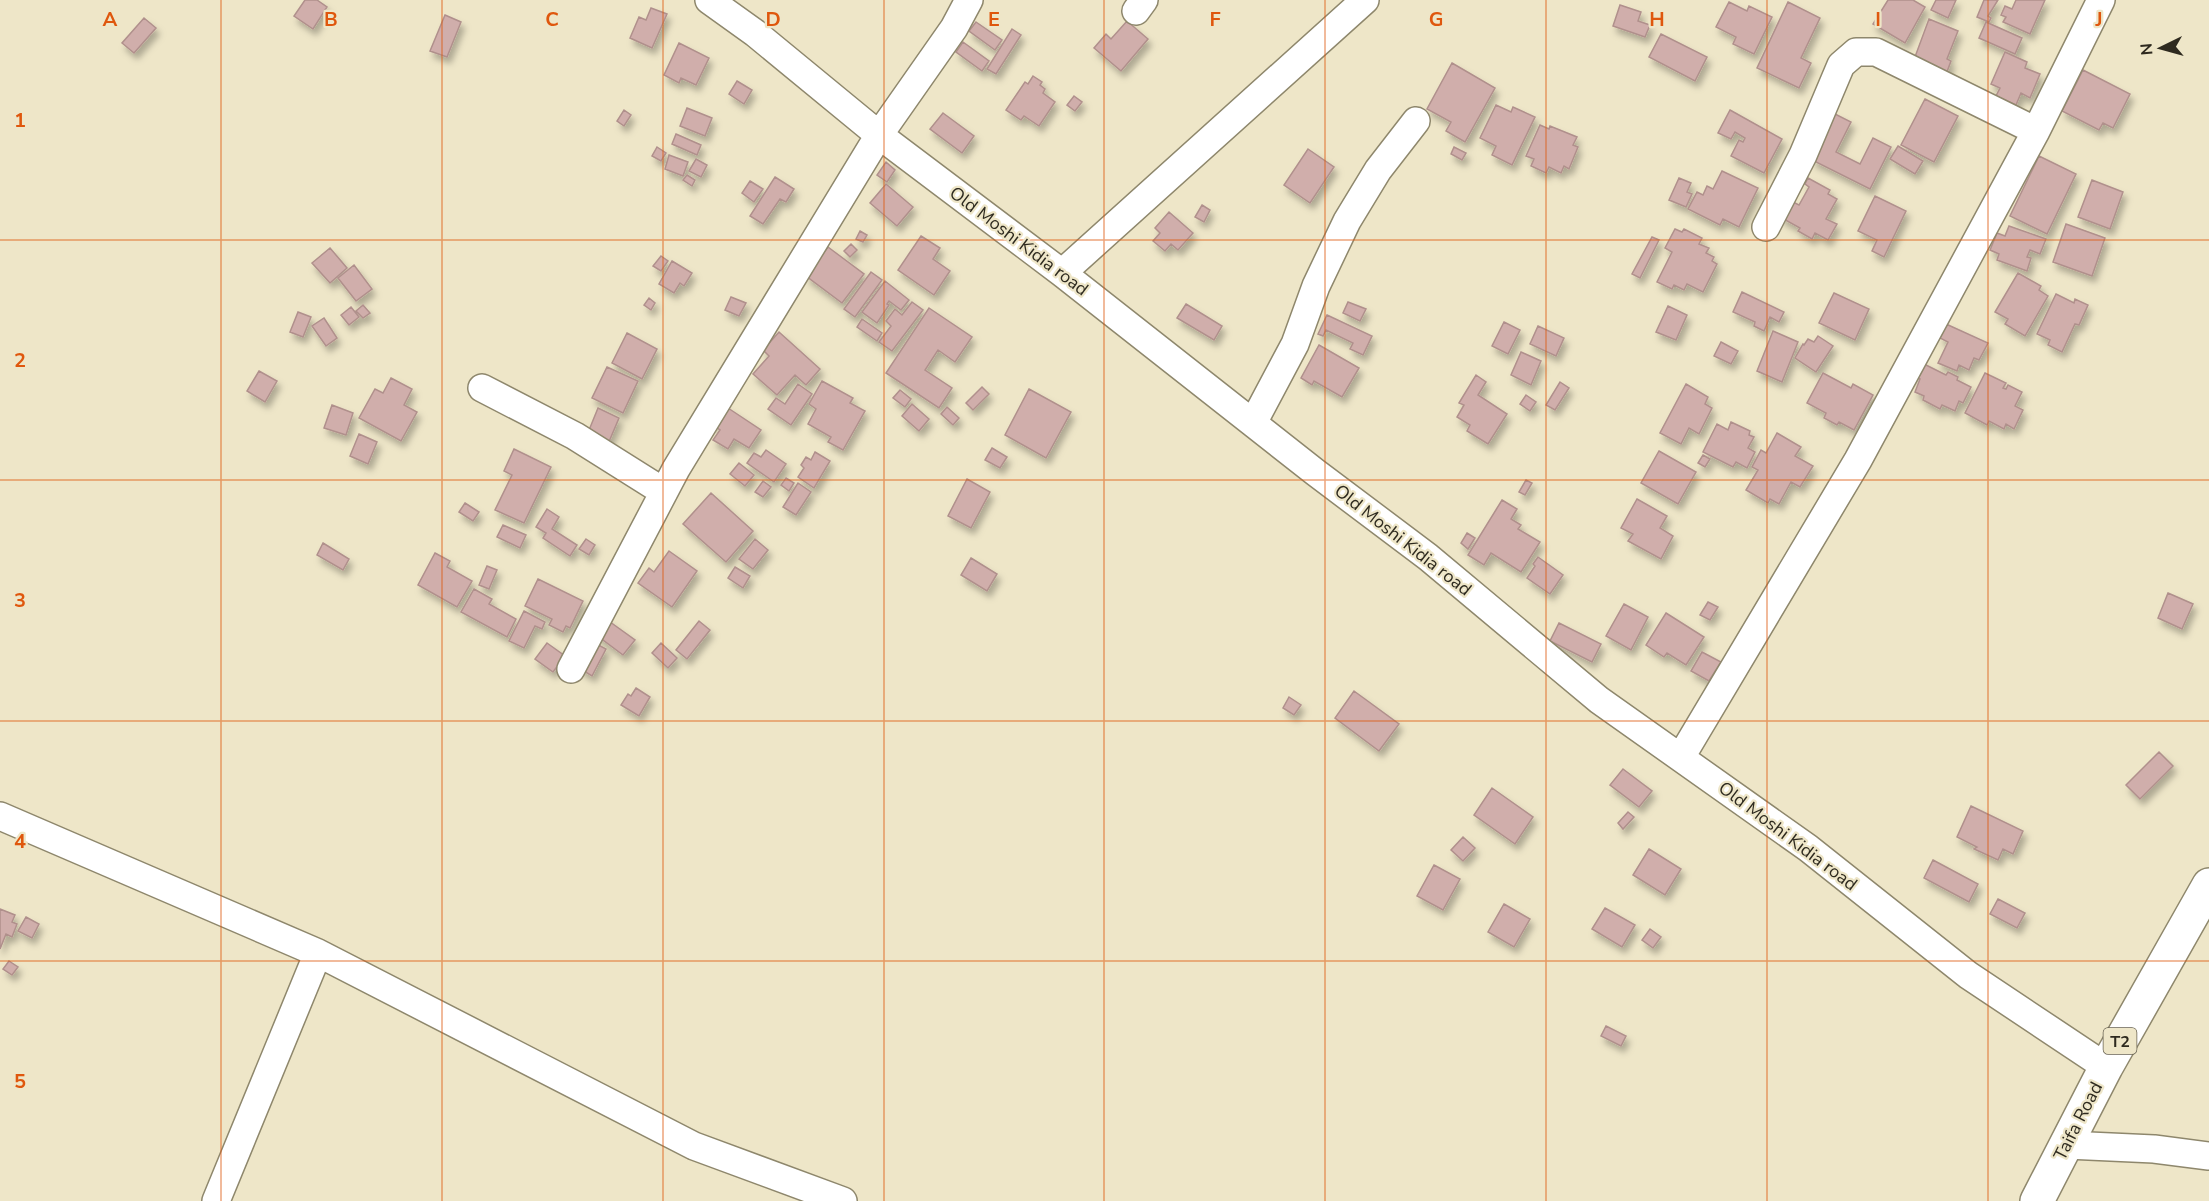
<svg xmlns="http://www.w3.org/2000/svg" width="2209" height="1201" viewBox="0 0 2209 1201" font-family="'Nunito Sans',sans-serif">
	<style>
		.building { fill: #d0aeab; stroke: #b0908c; stroke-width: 1.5; filter: url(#shadow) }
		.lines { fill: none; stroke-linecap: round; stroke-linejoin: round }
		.minor-casing { stroke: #8e876c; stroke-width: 30 }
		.highway-casing { stroke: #8e876c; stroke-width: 36 }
		.minor { stroke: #fff; stroke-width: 27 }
		.highway { stroke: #fff; stroke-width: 33 }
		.grid { fill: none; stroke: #df570d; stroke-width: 1.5; stroke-opacity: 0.55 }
		.labels { text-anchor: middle; stroke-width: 4.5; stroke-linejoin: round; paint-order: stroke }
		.shield { fill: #eee6c8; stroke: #686252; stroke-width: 1.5 }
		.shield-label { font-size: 16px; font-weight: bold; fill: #2e2a1f }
		.street-label { font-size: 18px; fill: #2e2a1f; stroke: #eee6c8 }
		.grid-label { font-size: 20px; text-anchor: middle; font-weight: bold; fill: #df570d; stroke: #eee6c8; stroke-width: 4.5; stroke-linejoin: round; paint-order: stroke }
	</style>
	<defs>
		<filter id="shadow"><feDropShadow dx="3.5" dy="6" stdDeviation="3" flood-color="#0004"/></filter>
	</defs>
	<rect width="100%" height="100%" fill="#eee6c8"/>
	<path class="building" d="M305,0H317L327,7L313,29L294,16Z
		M1888,0H1913L1925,7L1905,43L1873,24Z
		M1936,0H1956L1948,18L1931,10Z
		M1984,0H1998L1988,16L1991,18L1989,22L1977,17Z
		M2016,0H2045L2030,34L2003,22L2006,17L2001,15L2005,6L2012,9Z
		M1729,2L1747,11L1749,6L1772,17L1754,54L1733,44L1736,37L1716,27Z
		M1788,2L1820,18L1801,58L1811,63L1799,88L1757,68Z
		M1620,5L1641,12L1638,21L1650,25L1645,37L1613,26Z
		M651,8L667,14L652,48L630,38L639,17L646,20Z
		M445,15L461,22L447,57L430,51Z
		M144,18L156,28L134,53L122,43Z
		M1929,19L1958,31L1947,59L1951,61L1945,77L1912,65Z
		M1127,21L1148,39L1121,71L1094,48L1106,34L1111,39Z
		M976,22L1002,40L995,50L969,31Z
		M1986,22L2022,38L2015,54L1979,38Z
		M1012,29L1021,35L996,74L987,69Z
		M1661,34L1707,57L1695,81L1649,57Z
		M963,42L989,61L982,71L956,52Z
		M679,43L709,58L696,85L681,78L679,83L664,75Z
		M2005,52L2027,62L2025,68L2040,74L2030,98L2021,93L2016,105L1996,96L2000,88L1991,84Z
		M1452,63L1495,88L1465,142L1446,131L1451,122L1427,109Z
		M2083,70L2130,94L2113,128L2103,123L2099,130L2062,111Z
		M1033,76L1042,82L1040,85L1045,89L1043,93L1055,102L1039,126L1024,116L1021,120L1006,110L1025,82L1028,84Z
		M737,81L752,90L744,104L729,94Z
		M1074,96L1082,102L1075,111L1067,105Z
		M1925,99L1958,116L1934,162L1901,145Z
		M1496,105L1511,112L1513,107L1535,117L1512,165L1492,155L1496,146L1480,138Z
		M687,108L712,118L705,136L680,126Z
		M624,110L631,115L624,126L617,121Z
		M1730,110L1782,139L1764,173L1731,156L1739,140L1743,142L1745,138L1735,132L1731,139L1718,133Z
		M943,113L974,136L962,153L930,129Z
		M1835,114L1851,122L1836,152L1860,164L1873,138L1891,147L1870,189L1812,160Z
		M1540,125L1549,129L1550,126L1577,137L1573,145L1578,147L1569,169L1564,166L1561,173L1549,167L1546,173L1531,166L1534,159L1526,156Z
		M676,134L701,145L697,155L672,144Z
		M1898,146L1923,161L1915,174L1890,159Z
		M657,147L666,153L661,161L652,156Z
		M1454,147L1466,153L1462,160L1451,154Z
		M1308,149L1334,167L1310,203L1284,185Z
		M669,155L688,162L683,176L665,169Z
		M2039,156L2076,174L2047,234L2010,216Z
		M696,159L707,165L701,177L689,171Z
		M886,162L895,170L887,182L877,175Z
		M1722,171L1758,188L1739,227L1723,219L1720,225L1688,209L1697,192L1703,195L1707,186L1713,189Z
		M687,175L695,180L692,186L683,180Z
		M775,177L794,189L786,202L780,199L763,224L750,216Z
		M1679,178L1691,183L1687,192L1692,194L1686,207L1669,200Z
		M1808,178L1830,190L1828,194L1837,199L1826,219L1837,224L1828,240L1815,233L1812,239L1798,231L1800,228L1780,217L1789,200L1799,205L1809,187L1805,184Z
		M2092,180L2123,192L2110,229L2078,217Z
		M750,181L763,189L754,202L742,193Z
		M886,184L913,207L897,226L870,203Z
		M1875,196L1906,211L1884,257L1872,251L1877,240L1858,231Z
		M1202,205L1210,210L1204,222L1195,217Z
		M1169,212L1193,233L1178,250L1171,244L1165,251L1153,241L1160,233L1155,228Z
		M2066,224L2105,238L2092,276L2053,262Z
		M2009,226L2046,239L2040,254L2030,250L2027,257L2031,258L2027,271L1997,260L1999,254L1990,250L1997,233L2005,236Z
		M1675,229L1682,232L1684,229L1702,238L1699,244L1709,248L1706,253L1714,257L1712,261L1717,264L1703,292L1687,284L1684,290L1674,285L1672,289L1657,282L1672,252L1665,248Z
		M860,231L867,235L863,242L856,239Z
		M921,236L940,248L933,259L950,271L934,295L898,270Z
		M1652,237L1659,240L1640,278L1632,274Z
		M851,244L857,250L850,257L844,251Z
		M828,247L864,274L842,303L806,276Z
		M330,248L347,268L330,283L312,263Z
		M661,256L668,261L661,271L653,266Z
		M672,261L692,273L684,286L680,283L674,293L659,284Z
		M354,265L372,289L356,301L338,278Z
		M871,272L882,280L855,317L844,309Z
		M2018,273L2041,286L2039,290L2048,296L2025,336L2005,324L2008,319L1995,312Z
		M885,281L909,300L901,310L889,301L887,304L889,305L877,323L862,312Z
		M1742,292L1784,312L1779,322L1770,317L1764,331L1754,326L1755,322L1733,312Z
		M1834,293L1869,309L1855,340L1819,323Z
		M2056,294L2074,303L2075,299L2088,305L2079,325L2075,324L2062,352L2048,345L2050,340L2037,334Z
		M731,297L746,303L739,316L725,310Z
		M649,298L655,303L651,310L644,305Z
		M912,302L923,310L892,351L879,342L891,326L886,321L895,309L902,315Z
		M1348,302L1366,309L1360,321L1343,313Z
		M1186,304L1222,326L1214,340L1177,318Z
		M363,305L370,313L363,318L356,311Z
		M1668,306L1687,315L1676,340L1656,332Z
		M351,307L359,317L349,325L341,315Z
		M929,308L972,337L955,362L938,350L925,370L952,388L939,408L886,373Z
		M298,312L311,317L303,337L290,332Z
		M1327,315L1372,336L1363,355L1350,349L1353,343L1326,330L1323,336L1318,334Z
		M324,318L337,338L326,346L312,326Z
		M862,319L882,333L877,341L857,327Z
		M1504,322L1520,330L1508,354L1492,346Z
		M1946,324L1988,343L1979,360L1974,358L1969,370L1959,365L1957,371L1938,363L1948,342L1940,338Z
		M1538,326L1564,338L1556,356L1530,344Z
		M1773,331L1798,342L1782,382L1757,371Z
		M779,332L820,369L806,385L795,375L777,395L753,374L769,356L763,350Z
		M627,333L657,349L642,379L612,363Z
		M1818,336L1833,346L1816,372L1795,358L1803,344L1804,345L1808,339L1814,342Z
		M1721,342L1738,351L1731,364L1714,356Z
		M1319,345L1359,368L1342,397L1314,381L1312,385L1301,378Z
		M1521,352L1541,361L1531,385L1511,375Z
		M1920,362L1946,375L1948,372L1958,377L1957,380L1971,387L1963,403L1959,401L1955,411L1942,405L1940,409L1923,400L1924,396L1915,392L1920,379L1913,376Z
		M607,367L638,381L623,413L592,398Z
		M259,371L277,381L265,402L247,391Z
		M1823,373L1851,388L1853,384L1873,395L1854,430L1839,422L1837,425L1824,418L1826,413L1807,403Z
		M1985,373L2006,383L2003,388L2006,389L2008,385L2022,392L2015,406L2023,410L2014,429L2006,424L2004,429L1989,421L1987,425L1965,413Z
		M1476,375L1486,382L1478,395L1507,414L1488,444L1467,431L1470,425L1457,417L1464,405L1459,403Z
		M391,378L412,389L404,405L417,412L401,441L359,418L375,389L383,393Z
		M822,381L853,398L850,403L865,411L843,450L828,442L831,437L808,424L816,409L809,404Z
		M1560,382L1569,388L1555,410L1546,405Z
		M798,384L812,394L791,425L768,409L776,398L785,404Z
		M1686,384L1708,397L1705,404L1712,408L1699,434L1689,428L1681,444L1660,433Z
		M982,387L989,394L973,410L966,403Z
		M1029,389L1071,412L1046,458L1005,435Z
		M900,390L911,399L905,407L893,398Z
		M1526,395L1536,402L1530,411L1520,404Z
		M912,404L929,419L919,431L902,416Z
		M332,405L353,413L346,435L324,428Z
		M725,406L761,430L749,448L734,439L728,449L713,440L720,430L713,425Z
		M947,407L959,418L953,425L941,414Z
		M598,408L619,418L608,444L587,435Z
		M1731,422L1750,431L1749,435L1754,437L1748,448L1755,452L1747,468L1736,462L1733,467L1703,452L1717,424L1728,430Z
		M1777,433L1801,447L1795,456L1813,466L1800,487L1791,482L1779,504L1770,499L1768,503L1746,490L1758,470L1752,467L1761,450L1766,453Z
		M359,434L377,442L368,464L350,456Z
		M992,448L1007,457L1000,468L985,460Z
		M514,449L551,467L524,523L495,510L512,475L504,471Z
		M766,450L786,464L774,482L747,463L754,453L761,457Z
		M1659,451L1696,472L1678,504L1641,483Z
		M815,452L830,461L814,488L798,477L804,468L801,465L806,457L811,460Z
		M1703,455L1710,459L1705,467L1698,463Z
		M739,463L754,475L745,486L730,474Z
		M786,478L794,483L789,491L781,485Z
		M967,479L990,492L971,528L948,516Z
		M1526,480L1532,483L1525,495L1519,492Z
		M763,481L771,487L763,497L755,492Z
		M798,483L811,492L796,515L783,507Z
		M711,493L753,531L726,562L683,524Z
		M1637,499L1667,516L1660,528L1673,536L1661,559L1628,541L1633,534L1621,528Z
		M1502,500L1517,509L1511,519L1521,525L1518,529L1540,542L1521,572L1491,553L1484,565L1468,555Z
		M465,503L479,512L473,521L459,512Z
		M547,509L559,517L552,529L577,545L570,556L543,538L546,533L536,527Z
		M503,525L526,535L520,548L497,537Z
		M1467,533L1475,538L1468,549L1461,543Z
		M586,539L595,545L589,555L579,549Z
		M755,539L768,550L753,569L739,559Z
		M323,543L349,559L343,570L317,555Z
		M669,551L697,571L672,607L638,583L649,568L654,572Z
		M435,553L450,561L447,567L472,581L457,607L418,585Z
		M1538,557L1563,575L1550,594L1527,578L1535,566L1533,564Z
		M971,558L997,574L987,591L961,575Z
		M487,566L497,570L489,589L479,585Z
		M735,567L750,576L743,588L728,578Z
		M538,579L583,601L570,628L566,626L563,632L549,625L552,619L525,606Z
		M474,589L492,599L489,604L516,619L507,637L461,612Z
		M2168,593L2193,604L2182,629L2158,618Z
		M1708,602L1718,607L1710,620L1700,615Z
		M1624,604L1648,617L1631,650L1606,636Z
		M524,611L545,622L542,629L535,626L524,648L509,641Z
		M1666,613L1704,637L1686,665L1667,653L1664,657L1646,645Z
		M606,619L635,640L623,655L595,634Z
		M699,621L710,630L687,659L676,650Z
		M1559,623L1601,644L1592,662L1550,641Z
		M593,642L606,649L592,676L579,668Z
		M547,643L565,656L553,672L535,659Z
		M661,643L677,658L668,668L652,653Z
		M1702,652L1721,662L1709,681L1691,671Z
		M636,688L650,697L639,716L621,705L628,694L631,696Z
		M1354,691L1399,724L1379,751L1335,718Z
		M1289,697L1301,705L1294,715L1283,708Z
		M2159,752L2173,766L2140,799L2126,785Z
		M1623,769L1652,791L1639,807L1610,785Z
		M1492,788L1533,817L1515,844L1474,815Z
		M1971,806L2023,831L2013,854L2003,849L1998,860L1974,849L1977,847L1957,837Z
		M1628,812L1634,817L1623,829L1618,823Z
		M1463,837L1475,848L1463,861L1451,850Z
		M1649,849L1681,869L1665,895L1633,875Z
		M1933,860L1978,884L1969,902L1924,878Z
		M1434,865L1460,879L1443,910L1417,896Z
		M1998,899L2025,913L2017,928L1990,914Z
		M1504,904L1530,919L1514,947L1488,932Z
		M1605,908L1635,925L1622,947L1592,929Z
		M0,909L15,915L12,922L17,924L12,937L6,934L0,949Z
		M26,917L39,924L32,938L18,931Z
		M1650,929L1661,937L1653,948L1642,940Z
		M9,961L18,967L12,975L3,969Z
		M1606,1026L1626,1036L1621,1046L1601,1036Z"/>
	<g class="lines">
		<g class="minor-casing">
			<path id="minor" d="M709,0L755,33L879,135L1062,273L1315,472L1428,557L1599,700L1808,848L1968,975L2106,1067
				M1136,11L1144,0
				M1766,227L1803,155L1841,65L1856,52H1876L2036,131
				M1062,273L1365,0
				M482,388L575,436L664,492
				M1253,423L1295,344L1316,286L1347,221L1378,170L1416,121
				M571,669L676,469L879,135L954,28L969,0
				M1681,757L1858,460L2036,131L2101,0
				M0,816L318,953L694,1146L843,1201
				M2067,1145L2154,1149L2209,1156
				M216,1201L318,953"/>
		</g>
		<g class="highway-casing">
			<path id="highway" d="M2037,1201L2106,1067L2209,885"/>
		</g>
		<use href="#minor" class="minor"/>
		<use href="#highway" class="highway"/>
	</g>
	<path class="grid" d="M221,0V1201M442,0V1201M663,0V1201M884,0V1201M1104,0V1201M1325,0V1201M1546,0V1201M1767,0V1201M1988,0V1201M0,240H2209M0,480H2209M0,721H2209M0,961H2209"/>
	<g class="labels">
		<rect class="shield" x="2103.5" y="1028" width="33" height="26" rx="4.5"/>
		<g class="shield-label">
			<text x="2120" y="1047">T2</text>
		</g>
		<g class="street-label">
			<text transform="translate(1019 241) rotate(37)" y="6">Old Moshi Kidia road</text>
			<text transform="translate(1403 540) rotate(38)" y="6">Old Moshi Kidia road</text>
			<text transform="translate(1788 836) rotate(37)" y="6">Old Moshi Kidia road</text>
			<text transform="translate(2078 1121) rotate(-63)" y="6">Taifa Road</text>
		</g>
	</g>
	<g class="grid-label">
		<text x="110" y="26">A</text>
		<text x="331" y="26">B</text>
		<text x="552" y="26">C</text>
		<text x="773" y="26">D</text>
		<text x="994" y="26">E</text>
		<text x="1215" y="26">F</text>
		<text x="1436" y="26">G</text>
		<text x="1657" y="26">H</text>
		<text x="1878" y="26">I</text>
		<text x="2099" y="26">J</text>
		<text x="20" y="127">1</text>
		<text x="20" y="367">2</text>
		<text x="20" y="607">3</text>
		<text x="20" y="848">4</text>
		<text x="20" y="1088">5</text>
	</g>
	<g transform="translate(2161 48) rotate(265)" stroke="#eee6c8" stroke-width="4.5" paint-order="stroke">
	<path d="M0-4.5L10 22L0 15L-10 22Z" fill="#2e2a1f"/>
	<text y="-9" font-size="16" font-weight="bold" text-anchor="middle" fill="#2e2a1f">N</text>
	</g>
</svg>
